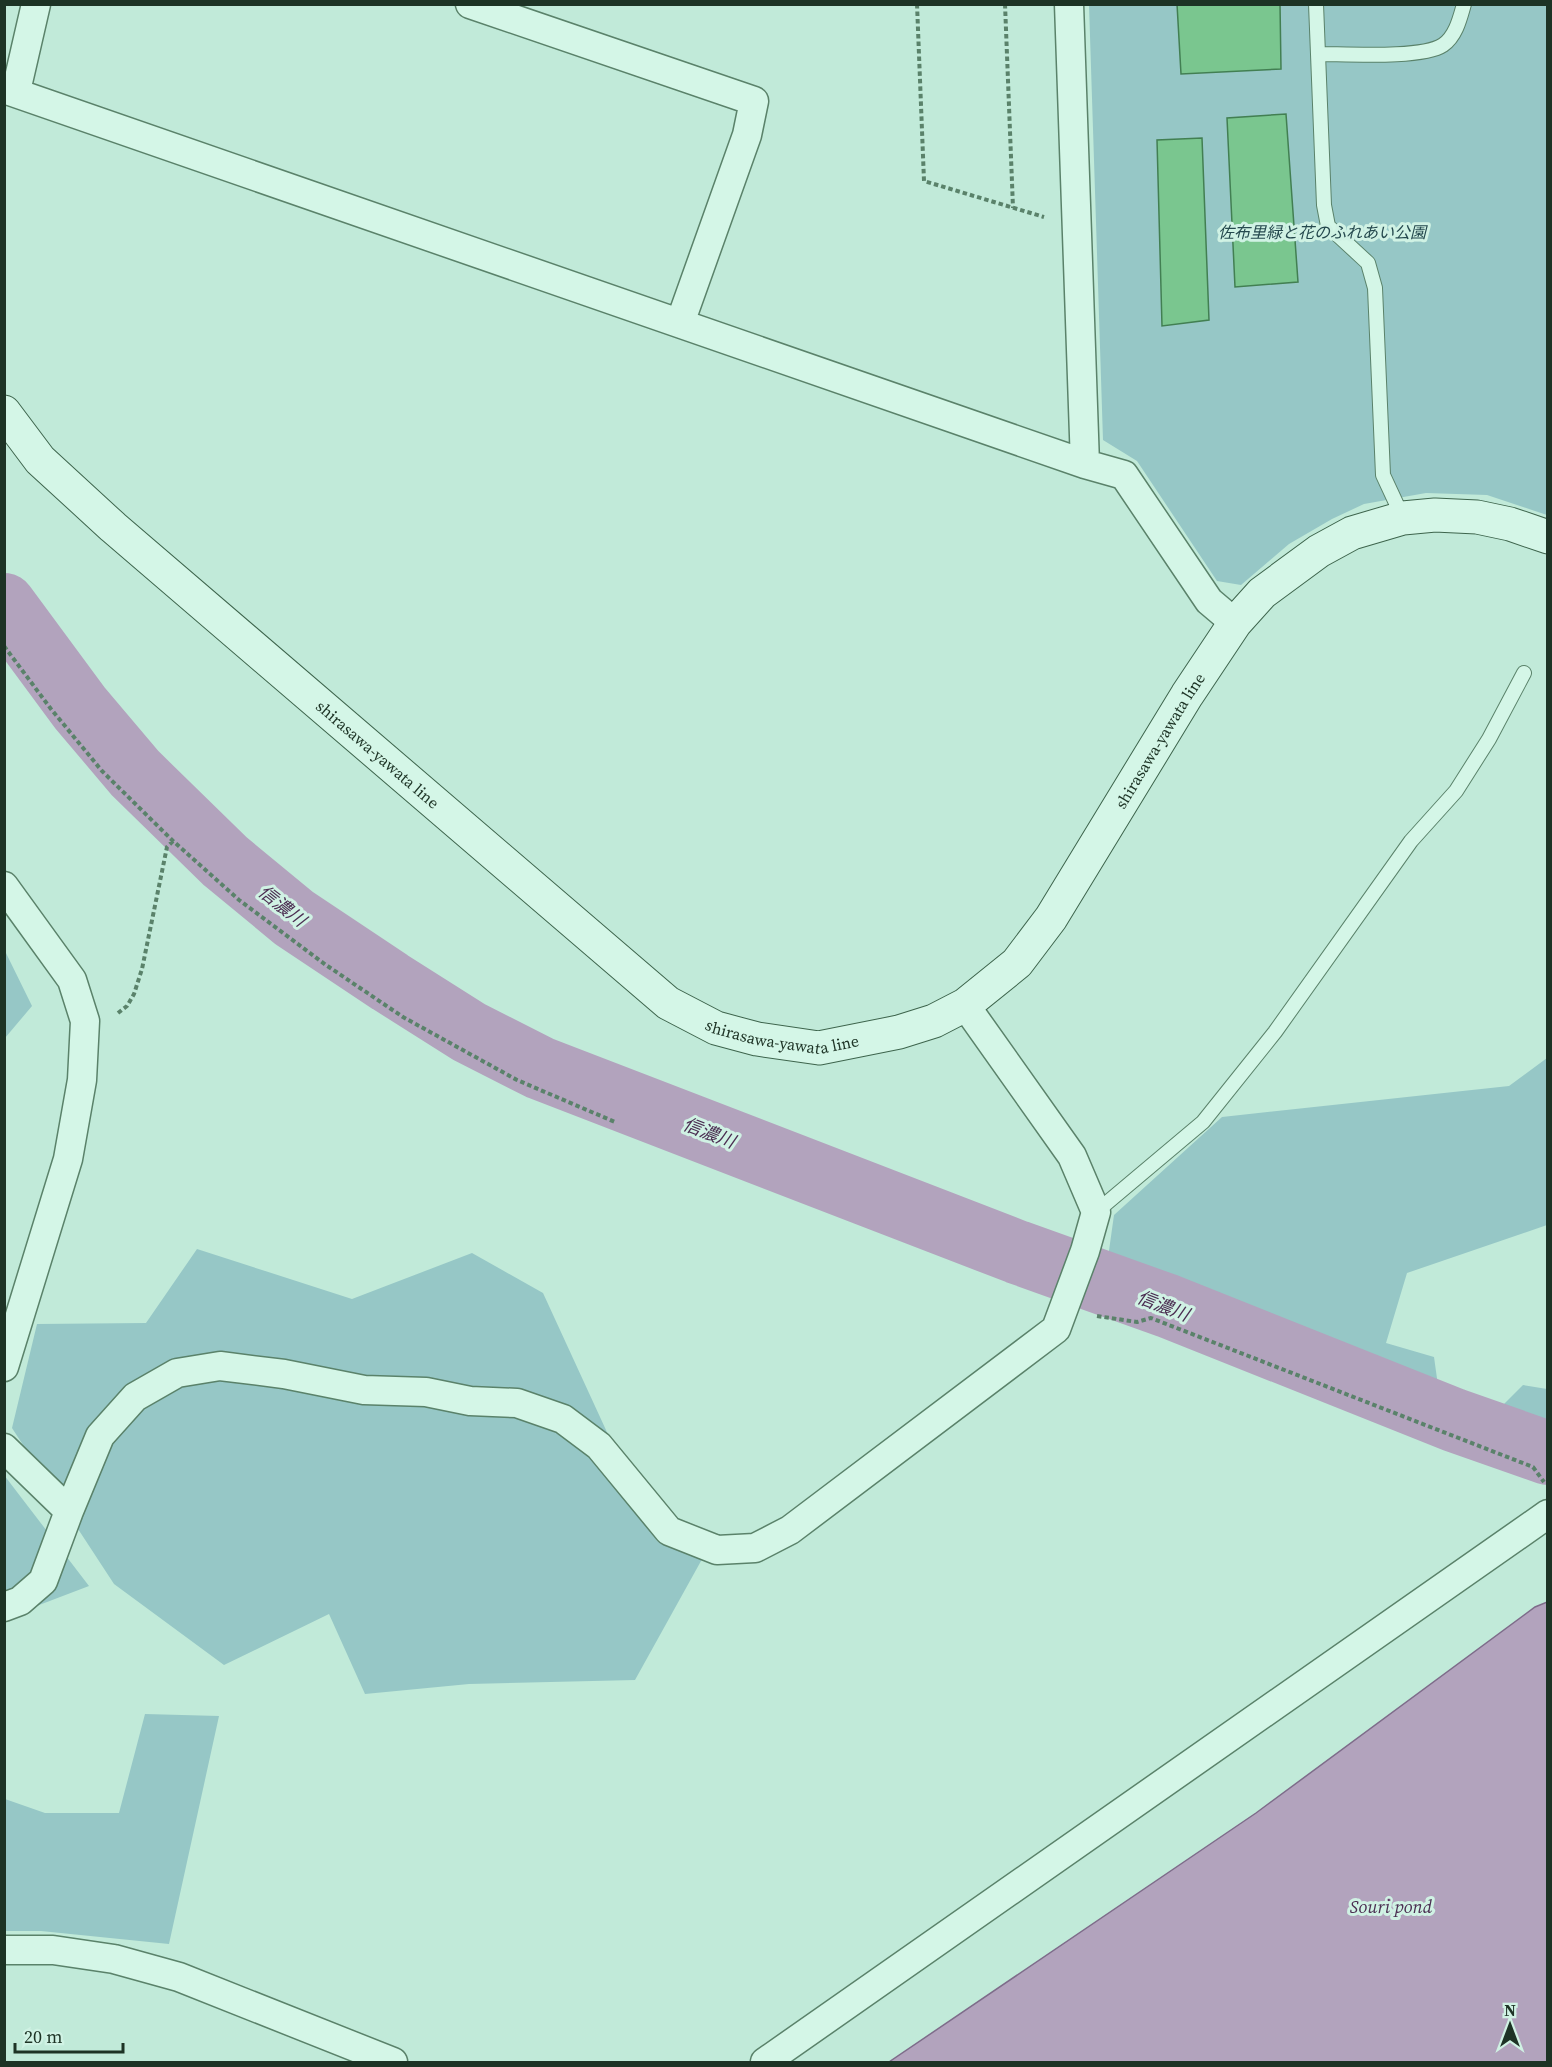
<svg xmlns="http://www.w3.org/2000/svg" width="1552" height="2067" viewBox="0 0 1552 2067" font-family="'Source Serif 4','Noto Sans JP',serif">
	<style>
		.green { fill: #96c7c6 }
		.water { fill: #b2a3bd; stroke: #7e6c8a; stroke-width: 1.5 }
		.lines { fill: none; stroke-linecap: round; stroke-linejoin: round }
		.river { stroke: #b2a3bd; stroke-width: 64 }
		.building { fill: #7ac68f; stroke: #427f52; stroke-width: 1.5 }
		.service-casing { stroke: #5a826a; stroke-width: 16 }
		.minor-casing { stroke: #5a826a; stroke-width: 31 }
		.secondary-casing { stroke: #3d644c; stroke-width: 35 }
		.path { stroke: #5a826a; stroke-width: 4; stroke-dasharray: 4.5 3; stroke-linecap: butt }
		.service { stroke: #d4f6e7; stroke-width: 14 }
		.minor { stroke: #d4f6e7; stroke-width: 28 }
		.secondary { stroke: #d4f6e7; stroke-width: 33 }
		.labels { text-anchor: middle; stroke-width: 6; stroke-linejoin: round; paint-order: stroke }
		.park-label { font-size: 16px; font-style: italic; fill: #25494e; stroke: #d0f2e4 }
		.street-label { font-size: 16px; fill: #1d3325; stroke: #d0f2e4 }
		.water-label { font-size: 18px; font-style: italic; fill: #4b2e52; stroke: #d0f2e4 }
	</style>
	<rect width="100%" height="100%" fill="#c1ead9"/>
	<path class="green" d="M1089,5H1547V515L1487,495L1426,493L1364,504L1332,519L1289,544L1241,585L1217,581L1137,461L1103,440Z
		M5,951L32,1006L5,1038H4Z
		M1547,1058V1225L1407,1273L1386,1343L1434,1357L1441,1407L1487,1421L1523,1385L1547,1389V1469L1321,1377L1106,1272L1114,1215L1222,1117L1509,1086Z
		M197,1249L352,1299L472,1253L543,1293L657,1541L706,1552L635,1680L469,1684L365,1694L329,1614L224,1665L114,1584L12,1428L37,1324L146,1323Z
		M4,1475L89,1586L5,1618H4Z
		M145,1714L219,1716L169,1944L41,1931H5V1799L45,1813H119Z"/>
	<path class="water" d="M1547,1602V2062H889L1256,1813L1535,1607Z"/>
	<g class="lines">
		<path class="river" d="M4,605L80,708L135,773L225,861L294,918L390,982L469,1032L540,1068L1017,1252L1168,1306L1454,1420L1548,1453"/>
	</g>
	<path class="building" d="M1177,4H1280L1281,69L1181,74Z
		M1286,114L1298,282L1235,287L1227,118Z
		M1202,138L1209,320L1162,326L1157,140Z"/>
	<g class="lines">
		<g class="service-casing">
			<path id="service" d="M1316,4L1324,205L1328,226L1368,263L1375,288L1383,475L1403,518
				M1318,54C1346,54 1422,59 1443,45C1456,36 1460,18 1464,4
				M1096,1212L1203,1122L1275,1032L1411,841L1456,791L1489,739L1524,673"/>
		</g>
		<g class="minor-casing">
			<path id="minor" d="M470,4L754,101L747,135L680,323
				M1069,4L1085,464
				M4,89L1085,464L1124,475L1209,601L1235,623
				M16,91L36,4
				M4,886L72,980L85,1021L82,1080L68,1159L4,1367
				M4,1448L69,1511
				M4,1607L20,1601L43,1581L69,1511L100,1436L135,1397L177,1373L220,1366L284,1374L364,1390L426,1392L470,1401L517,1403L563,1419L599,1446L669,1531L717,1550L755,1548L790,1530L1056,1329L1085,1251L1096,1212L1072,1156L965,1005
				M4,1950H53L114,1959L179,1977L393,2062
				M765,2062L1548,1514"/>
		</g>
		<g class="secondary-casing">
			<g id="secondary">
				<path id="s1" d="M4,412L40,460L113,527L668,1003L716,1028L757,1039L819,1048L899,1032L934,1021L965,1005L1017,963L1051,918L1187,695L1235,623L1262,593L1319,551L1352,533L1403,518L1435,515L1477,517L1510,524L1548,537"/>
			</g>
		</g>
		<path class="path" d="M917,4L924,181L1044,217
			M1005,4L1013,208
			M4,646L51,709L102,771L173,841L239,900L326,965L403,1017L517,1080L615,1122
			M118,1013L127,1006L134,994L142,969L167,847L173,841
			M1097,1316L1137,1322L1151,1318L1533,1467L1544,1482"/>
		<use href="#service" class="service"/>
		<use href="#minor" class="minor"/>
		<use href="#secondary" class="secondary"/>
	</g>
	<g class="labels">
		<g class="park-label">
			<text x="1322" y="238">佐布里緑と花のふれあい公園</text>
		</g>
		<g class="street-label">
			<text dy="6" stroke="none"><textPath href="#s1" startOffset="1534">shirasawa-yawata line</textPath></text>
			<text dy="6" stroke="none"><textPath href="#s1" startOffset="508">shirasawa-yawata line</textPath></text>
			<text dy="6" stroke="none"><textPath href="#s1" startOffset="1012">shirasawa-yawata line</textPath></text>
		</g>
		<g class="water-label">
			<text transform="translate(282 906) rotate(38)" y="6">信濃川</text>
			<text transform="translate(709 1133) rotate(21)" y="6">信濃川</text>
			<text transform="translate(1163 1306) rotate(21)" y="6">信濃川</text>
			<text x="1391" y="1913">Souri pond</text>
		</g>
	</g>
	<rect width="1552" height="2067" fill="none" stroke="#1d3325" stroke-width="12"/>
	<g transform="translate(1510 2025)" stroke="#d0f2e4" stroke-width="4.5" paint-order="stroke">
	<path d="M0-4.5L10 22L0 15L-10 22Z" fill="#1d3325"/>
	<text y="-9" font-size="16" font-weight="bold" text-anchor="middle" fill="#1d3325">N</text>
	</g>
	<path d="M15 2043v9h108v-9" fill="none" stroke="#1d3325" stroke-width="3"/>
	<text x="24" y="2043" font-size="18" fill="#1d3325" stroke="#d0f2e4" stroke-width="4.5" paint-order="stroke">20 m</text>
</svg>
